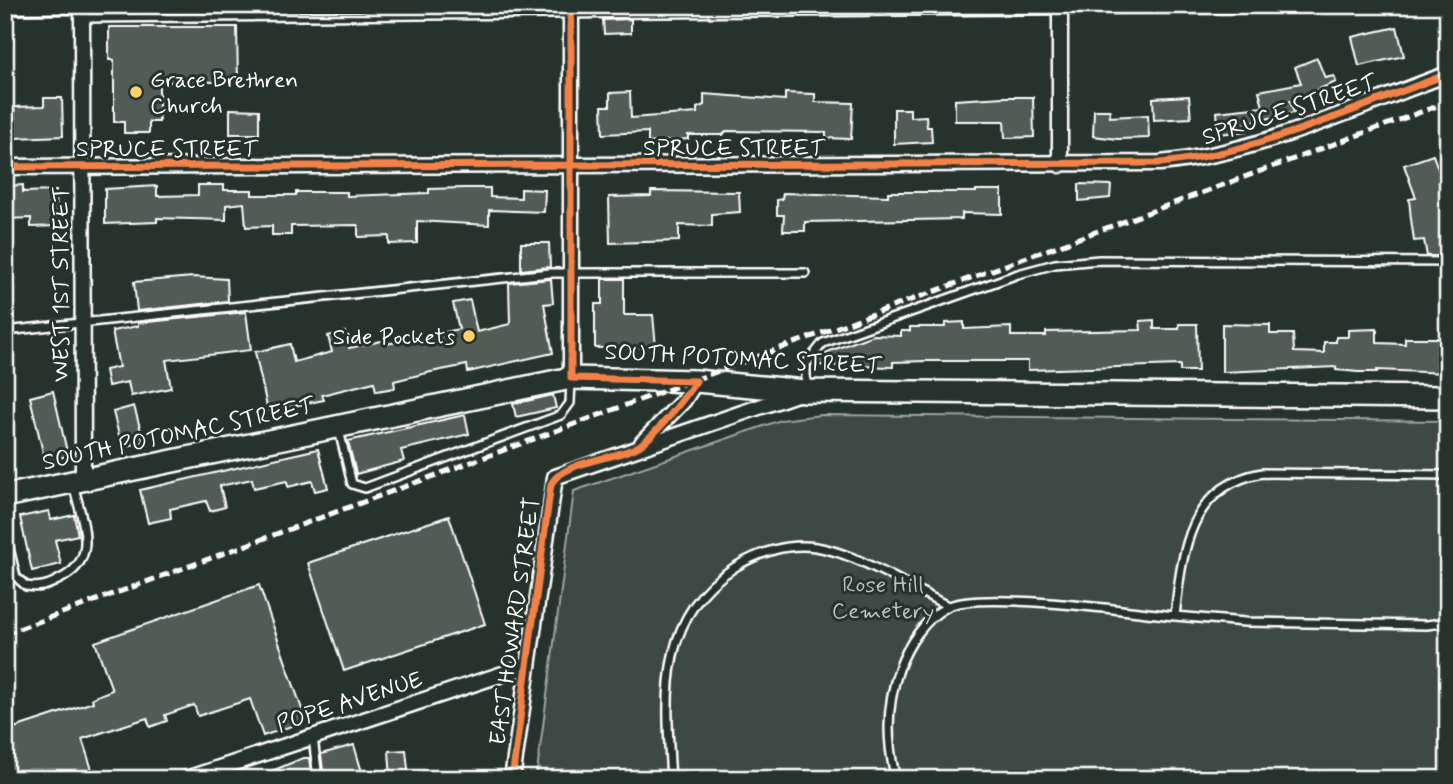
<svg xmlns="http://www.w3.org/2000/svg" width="1453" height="784" viewBox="0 0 1453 784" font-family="Mynerve,sans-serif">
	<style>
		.green { fill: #3e4944; stroke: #9ea4a2; stroke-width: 2 }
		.building { fill: #515c57; stroke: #fff; stroke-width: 2 }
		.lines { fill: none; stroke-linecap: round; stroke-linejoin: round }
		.service-casing { stroke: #fff; stroke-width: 12 }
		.minor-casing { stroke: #fff; stroke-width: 19 }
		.secondary-casing { stroke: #fff; stroke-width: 26 }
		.service { stroke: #26332d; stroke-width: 7 }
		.minor { stroke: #26332d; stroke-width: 14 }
		.secondary { stroke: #26332d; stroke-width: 21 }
		.rail { stroke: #fff; stroke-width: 5; stroke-dasharray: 10 5; stroke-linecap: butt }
		.cycleway-casing { stroke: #26332d; stroke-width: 11 }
		.cycleway { stroke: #f48246; stroke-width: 7 }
		.poi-dot { fill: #ffd166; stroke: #26332d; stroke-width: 2.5 }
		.labels { text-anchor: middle; stroke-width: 6; stroke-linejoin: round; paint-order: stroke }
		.poi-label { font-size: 23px; fill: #fff; stroke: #26332d; text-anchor: start }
		.street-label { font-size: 23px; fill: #fff; stroke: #26332d }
		.park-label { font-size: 23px; fill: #bbbfbe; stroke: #26332d }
	</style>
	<rect width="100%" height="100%" fill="#26332d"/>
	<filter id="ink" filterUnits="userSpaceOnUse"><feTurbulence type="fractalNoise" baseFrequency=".0143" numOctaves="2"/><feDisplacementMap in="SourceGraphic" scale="14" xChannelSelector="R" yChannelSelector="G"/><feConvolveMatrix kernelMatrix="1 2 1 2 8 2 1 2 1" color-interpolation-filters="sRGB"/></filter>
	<g filter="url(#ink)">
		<path class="green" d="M821,415L1448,421V779H536L574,491L781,420Z"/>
		<path class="building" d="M631,19V33L604,34L603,20Z
			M109,27H237L238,82H159V122H149V133H124V122H114V60H109Z
			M1397,27L1404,56L1359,66L1352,37Z
			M1317,58L1325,78L1334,76L1336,82L1290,101L1294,113L1246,123L1247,131L1219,134L1217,112L1263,107L1259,91L1301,83L1295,67Z
			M630,92L631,118L697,113V108L704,105V94L785,100V93L815,94V102L853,103L851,139L826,138V132L726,131L723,135H688V139L648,143V132L603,134L602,106H610V93Z
			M1189,96L1191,118L1154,120L1153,98Z
			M1004,97H1033L1034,137L1005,138L1004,121H955V100Z
			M44,98H62L63,136L15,138L14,107L44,106Z
			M230,109L259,110V134H230Z
			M894,109H910V117L926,116L927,127H931L932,142L894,144Z
			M1094,110H1110L1109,117L1148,115L1149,138L1118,139L1093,136Z
			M1433,155L1441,177L1448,256H1427L1424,240L1414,241L1411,219L1409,199L1416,198L1404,165Z
			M1079,184L1111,185L1110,198L1079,201Z
			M23,185V192L56,191L57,226L31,227V218L6,219L5,186Z
			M198,185H224V190H252V195H296V192H347V196L429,193V189L464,188H490V197L521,198V189L545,190L544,212L489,210V225L417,221V243L389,244V236L358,237V225L291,226V235H272V226L246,227L244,203L226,205V220L157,218V222L105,224V189L157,186V196L198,195Z
			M976,190H1002V214L962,213V219L805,222V231H783L784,215H777V200L782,199L783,193L888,196V192H976Z
			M651,191L739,192L740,212L712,214V226L679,225V241L610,243L609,197L651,196Z
			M521,243H549L550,267L521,270Z
			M193,277L227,279L228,301L137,311L134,282Z
			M551,279L553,303L544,304L553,353L468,372L467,365L431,372L394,381L395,388L376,391L374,382L322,395L324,400L268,411L255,352L290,344L294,362L332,352L328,336L345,332L349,348L386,340V344L413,339L459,329L453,303L470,300L477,332L510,324L509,283Z
			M602,279H624V315H653L656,347L595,348V304H602Z
			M246,312L251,350L166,360L171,388L131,396L128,382L108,386L105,370L119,367L112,331L138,326V323Z
			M1154,320V329H1179V324H1197L1198,371H1180V365L1028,370V361H926L893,362V367L813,365L830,351L873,335L901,336V331H910V327H945V323L964,322V329L1011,327V336H1046V332L1141,330L1140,321Z
			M1222,324L1270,325V334H1293L1294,352L1324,353V342H1336V337H1348V330L1377,329V343L1405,344V338H1446V373L1377,370V372H1358L1336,370V367L1222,372Z
			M53,391L68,456L45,461L30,397Z
			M553,395L556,408L516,417L513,404Z
			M134,406L144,442L122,447L113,412Z
			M465,415L469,434L401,450L404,461L356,474L348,441Z
			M318,449L328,488L315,491L312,481L288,487L287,481L254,488L252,479L220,486L225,507L210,511L206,501L170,509L171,518L148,523L140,490Z
			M49,511L51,520L74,515L78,535L55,540L61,564L32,571L20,517Z
			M449,516L485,624L344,671L308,563Z
			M259,585L306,721L263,736L250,699L198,716L194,705L165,715L167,721L150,727L147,718L82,739L95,779H5V731L93,702L92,698L112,690L95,642Z
			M354,745L364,779H324L321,754Z
			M406,750L409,779H391L389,751Z
			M303,758H309L312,779H253Z"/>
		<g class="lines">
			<g class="service-casing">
				<path id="service" d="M5,10L82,9
					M82,18L1248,8
					M5,331L550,273H805
					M806,388V364L823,343L1018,274L1055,264L1099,260L1448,262
					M339,430L352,484L365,488L561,415L570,403L571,380
					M1448,475L1262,473C1188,486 1182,553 1175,616L1245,622L1427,625L1448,622
					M5,531L16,577L26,586C39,588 47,586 58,580C102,560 81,520 73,483
					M313,737L318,779
					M671,779C666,698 657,616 735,567C759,552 788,543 816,547C856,553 912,588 948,606
					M896,779C886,741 886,706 899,669C907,646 925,618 947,607C979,590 1132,612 1175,616"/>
			</g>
			<g class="minor-casing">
				<path id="minor" d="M82,5L83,480
					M571,5V378
					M1060,165V5
					M5,167L1160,163C1260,153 1354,108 1448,74
					M642,443L684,400L696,381
					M186,779L527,666
					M512,779L555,477L797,394"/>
			</g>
			<g class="secondary-casing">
				<path id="secondary" d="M5,496L571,378L696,381L805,391L1448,397"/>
			</g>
			<use href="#service" class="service"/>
			<use href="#minor" class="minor"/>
			<use href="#secondary" class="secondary"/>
			<path class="rail" d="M5,634L1448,102"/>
			<g class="cycleway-casing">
				<path id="cycleway" d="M5,167L1160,163C1260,153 1354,108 1448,74
					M512,779L551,484C563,461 617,459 639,446C658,433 683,400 696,381L571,378V5"/>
			</g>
			<use href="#cycleway" class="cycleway"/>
		</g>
	</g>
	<g class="poi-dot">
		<circle cx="136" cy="92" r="7"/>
		<circle cx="469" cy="336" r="7"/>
	</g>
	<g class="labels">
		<g class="poi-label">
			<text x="150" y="87">Grace Brethren<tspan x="150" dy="26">Church</tspan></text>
			<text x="455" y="344" text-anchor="end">Side Pockets</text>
		</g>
		<g class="street-label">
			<text transform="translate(1289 109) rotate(-18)" y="8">SPRUCE STREET</text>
			<text x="734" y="155">SPRUCE STREET</text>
			<text x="167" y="156">SPRUCE STREET</text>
			<text transform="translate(60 284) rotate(-90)" y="8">WEST 1ST STREET</text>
			<text transform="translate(743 358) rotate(3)" y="8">SOUTH POTOMAC STREET</text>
			<text transform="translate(178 433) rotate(-12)" y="8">SOUTH POTOMAC STREET</text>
			<text transform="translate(514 621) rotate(-82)" y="8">EAST HOWARD STREET</text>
			<text transform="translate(349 701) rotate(-18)" y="8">POPE AVENUE</text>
		</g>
		<g class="park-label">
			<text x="883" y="592">Rose Hill<tspan x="883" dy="26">Cemetery</tspan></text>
		</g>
	</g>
	<rect width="1453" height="784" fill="none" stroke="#26332d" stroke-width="28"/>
	<rect x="14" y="14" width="1425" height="756" fill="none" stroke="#fff" stroke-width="2.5" filter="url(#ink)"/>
</svg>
